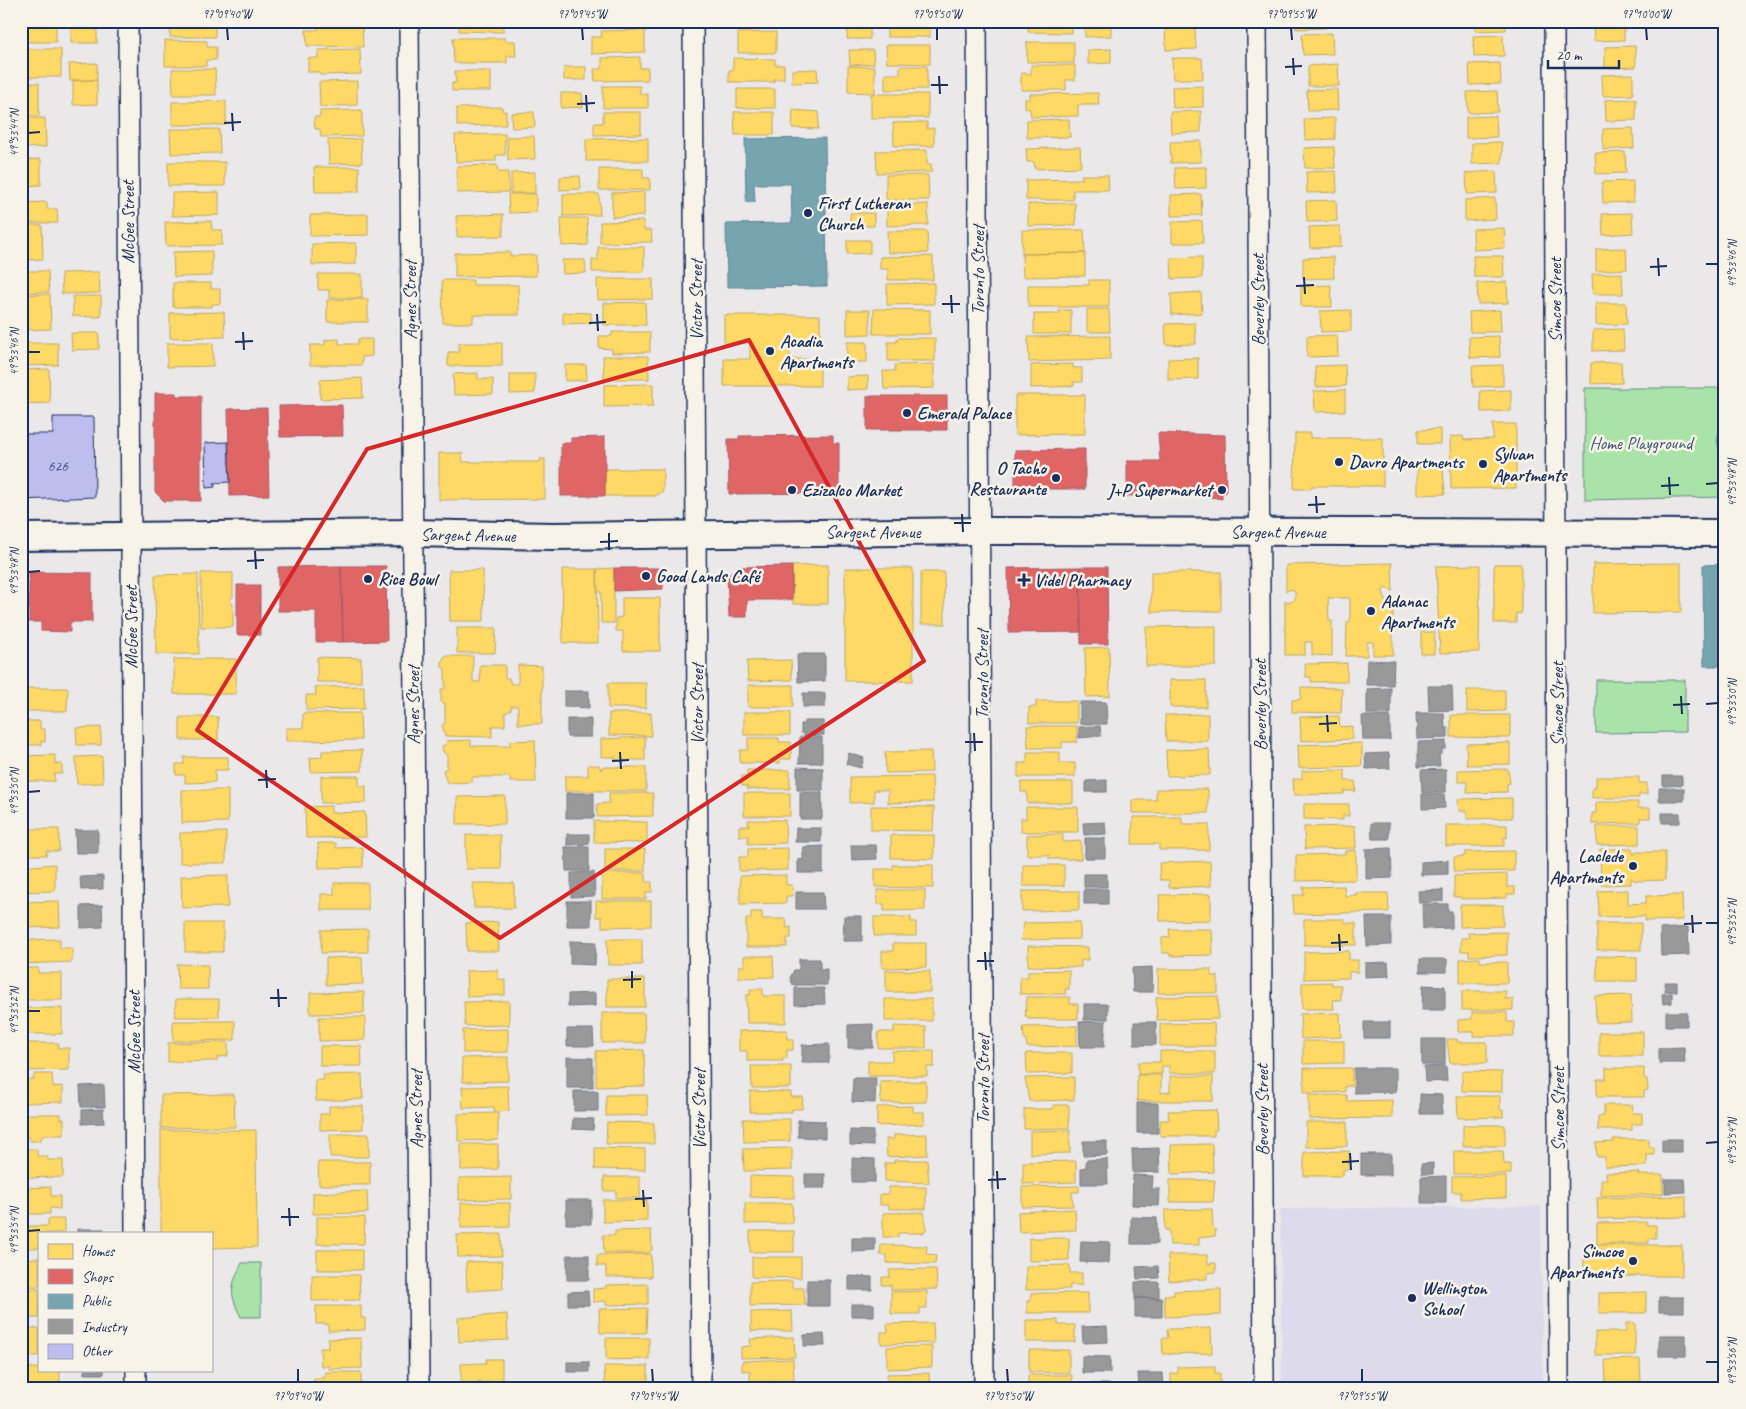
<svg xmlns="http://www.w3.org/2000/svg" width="1746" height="1409" viewBox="0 0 1746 1409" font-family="Caveat,sans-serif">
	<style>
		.built { fill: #dddbeb }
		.green { fill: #a9e3a8; stroke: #628983 }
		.water { fill: #81c7e2; stroke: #588aad }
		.homes { fill: #ffd966; stroke: #bba664 }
		.shops { fill: #e06666; stroke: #a55664 }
		.public { fill: #76a5af; stroke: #5b8297 }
		.industry { fill: #999; stroke: #737987 }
		.building { fill: #bdbdef; stroke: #1b2f5e }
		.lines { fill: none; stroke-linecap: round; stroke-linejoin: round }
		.street-casing { stroke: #1b2f5e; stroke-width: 22 }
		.secondary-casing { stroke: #1b2f5e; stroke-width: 30 }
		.street { stroke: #f7f3e8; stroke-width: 19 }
		.secondary { stroke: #f7f3e8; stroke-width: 26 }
		.marked { fill: none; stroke: #d62828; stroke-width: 4; stroke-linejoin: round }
		.ticks { fill: none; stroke: #1b2f5e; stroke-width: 2 }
		.poi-dot { fill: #1b2f5e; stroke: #f7f3e8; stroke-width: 2 }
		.labels { text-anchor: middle; stroke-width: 5; stroke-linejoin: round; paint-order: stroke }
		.number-label { font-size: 15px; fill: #445282 }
		.poi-label { font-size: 18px; font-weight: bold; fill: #1b2f5e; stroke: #f7f3e8; text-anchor: start }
		.street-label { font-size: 18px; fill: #1b2f5e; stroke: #f7f3e8 }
		.park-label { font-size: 18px; fill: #37536d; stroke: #f7f3e8 }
		.neatline { fill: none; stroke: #1b2f5e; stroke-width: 2 }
		.ticks-label { font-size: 12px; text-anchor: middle; fill: #1b2f5e }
	</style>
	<rect width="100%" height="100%" fill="#ebe8e9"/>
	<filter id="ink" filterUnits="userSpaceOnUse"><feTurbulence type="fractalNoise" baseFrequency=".02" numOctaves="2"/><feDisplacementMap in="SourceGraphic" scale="10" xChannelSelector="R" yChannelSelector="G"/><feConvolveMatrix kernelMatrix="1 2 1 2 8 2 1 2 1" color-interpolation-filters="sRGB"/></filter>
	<g filter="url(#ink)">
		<path class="built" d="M1541,1206L1543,1388H1282L1280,1209Z"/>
		<path class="green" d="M1585,388H1725V497L1585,500Z
			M1596,680H1685V732L1596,733Z
			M242,1263H261V1317H241C229,1293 230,1287 242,1263Z"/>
		<path class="water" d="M1725,421V458C1714,447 1716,433 1725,421Z"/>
		<path class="homes" d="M21,21H56V42H21Z
			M71,21H97V43H71Z
			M170,21H215V37H170Z
			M362,21L363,47L307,46L306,30H318V22Z
			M459,21H507V23H503V32L459,31Z
			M605,21H646V23L605,25Z
			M736,21H787V26L736,27Z
			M795,21H819V26L795,27Z
			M887,21H930V37H887Z
			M1028,21H1071V33L1028,32Z
			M1085,21H1111V36L1085,37Z
			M1296,21H1326V28L1296,29Z
			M1475,21H1505L1506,30L1475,31Z
			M1593,21H1624V40L1594,41Z
			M848,25H870V39H847Z
			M1195,28L1196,49L1166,50L1165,29Z
			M645,30V52L591,54V37H602L601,31Z
			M776,32V53H738V33Z
			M1332,33L1333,54L1303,55L1302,34Z
			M1503,35L1504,56L1474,57L1473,36Z
			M453,38H505V41H515L516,56H507V63H454Z
			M165,40L207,41V47H216V60H206V66H165Z
			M1027,42H1074V63L1027,62Z
			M886,45H930V64L887,63Z
			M1635,46L1636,67L1605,68V47Z
			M21,49H61V77H21Z
			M360,49L361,74L320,75L319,72H308V58H318V50Z
			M1111,49V63L1088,64V50Z
			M849,50H873L874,64L850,65Z
			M640,57V68H648V80L595,81L594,69H602V58Z
			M733,58L775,59V65H784V79H774V82H729V70H733Z
			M1172,58H1202L1203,79H1173Z
			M97,63V80L70,81L69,64Z
			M1500,63L1501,84L1470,85L1469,64Z
			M1338,64L1339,86H1308V66Z
			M1031,65H1075V80H1066V90H1021V73L1031,74Z
			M848,66L875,67V93L848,92Z
			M900,66H927V89L885,90V74H900Z
			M564,67H586V80H564Z
			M172,69H215L216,95H173Z
			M817,69L818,82L792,83V70Z
			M455,71H491V91H452V83H456Z
			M1633,74V95L1603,96L1602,75Z
			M73,80H97V104L73,105Z
			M357,81V105L320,107L319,82Z
			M25,83H39V116H21V86H25Z
			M603,86H640V94H648V108H603Z
			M1203,86V107L1173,108L1172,87Z
			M737,89H775V108H737Z
			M1337,89L1338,110L1308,111L1307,90Z
			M1497,91L1498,112L1468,113L1467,92Z
			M561,93H582L583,107L561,108Z
			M1098,93L1099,105H1078V116L1031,117L1030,109L1025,108V99H1030V94Z
			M871,94H928V118H871Z
			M1636,99V120L1606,121L1605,100Z
			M226,101V125H172V102Z
			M502,107L503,112L506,111V125L457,126V108Z
			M362,110V136L321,137L320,129H315L314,117H320V111Z
			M793,110L819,112L818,129L792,128Z
			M1201,111V132L1171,133L1170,112Z
			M534,112L535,127L512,128L511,113Z
			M603,112H641V134L594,135V123H603Z
			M734,112H774V135H735Z
			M1496,116L1497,137L1466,138V117Z
			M21,118H45L46,147L21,148Z
			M1335,118V139L1305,140L1304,119Z
			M1069,119L1070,137L1027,138V120Z
			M927,122V129L934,128V146H894L893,123Z
			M1633,128L1634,148L1603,150V129Z
			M170,129H219L220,153L171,154Z
			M505,134V155H496V161L456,162L455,135Z
			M534,136L535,159L508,160L507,137Z
			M648,138V161H586V139Z
			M361,139L362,163L329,164L328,140Z
			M1201,141V162L1171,163L1170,142Z
			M1502,142V163L1472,164V143Z
			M1080,147L1081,167L1035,169L1034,162H1027L1026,149Z
			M1334,147L1335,168H1305L1304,148Z
			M927,150V164H931L932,172L877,173L876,151Z
			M1625,152L1626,173L1596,174L1595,153Z
			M41,159V185L21,186V160Z
			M168,162H225V186H168Z
			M497,165L498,172H508L509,192L457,193V166Z
			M314,167H359V192H315Z
			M1206,167V188L1176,189L1175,168Z
			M599,169H643V178H650V190H599Z
			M1336,171L1337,192L1307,193L1306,172Z
			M1496,171L1497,193L1467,194L1466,173Z
			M535,172V193H511V173Z
			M886,175H928L929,200H886Z
			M1081,175H1108L1109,190H1073V200H1026V180L1083,179Z
			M580,176L581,189L560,190V177Z
			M1633,181V202L1603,203L1602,182Z
			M219,192V215L172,216V193Z
			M644,192V216L612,217V193Z
			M508,194H536V212L509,213Z
			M563,194H599L600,215L563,216Z
			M1201,194L1202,215L1171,216V195Z
			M1495,198L1496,219L1465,221V200Z
			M1336,200L1337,221L1307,222L1306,201Z
			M47,202V209H57L58,223H21V203Z
			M1075,203L1076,225L1028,226V204Z
			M928,204V225L887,226V205Z
			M850,213H874V226H850Z
			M1632,213L1633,233L1603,235L1602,214Z
			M368,214V235L310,236V215Z
			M503,214V236L457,237L456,216Z
			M561,218H587L588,245L562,246Z
			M211,221L212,230H222V245L166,246L165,222Z
			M643,221L644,230H651L652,242L600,243V222Z
			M1202,221L1203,243H1172V222Z
			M21,225H42L43,259L21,260Z
			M1340,226L1341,247L1310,248L1309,227Z
			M1504,228L1505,248L1474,250L1473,229Z
			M1022,230H1084L1085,253L1022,254Z
			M887,231H927L928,253H888Z
			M847,240H870V253L847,254Z
			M356,243V264L312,265V244Z
			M598,247H644V272H592V260H598Z
			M1626,248L1627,269L1596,271V249Z
			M212,251V276L174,277L173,252Z
			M510,252V256L536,255V276L455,277V253Z
			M1085,253V276L1023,277L1022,254Z
			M933,256V280H888V269H880V257Z
			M1473,256H1503L1504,277H1474Z
			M1202,257V278L1172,279L1171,258Z
			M1333,257L1334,278L1303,279V258Z
			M562,260H585L586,273L563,274Z
			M21,271H48L49,292L21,293Z
			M99,272L100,293L62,294L61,273Z
			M1622,273L1623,294H1593L1592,274Z
			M318,274H362V298H329V290H318Z
			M597,279H653V299L598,300Z
			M442,280H473V285H518L519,315H473V323H443Z
			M1089,280H1109V307H1028V285H1089Z
			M1507,282L1508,303L1478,304L1477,283Z
			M173,283H211V289H220V304H212V307H173Z
			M934,283V304L887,305V284Z
			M1331,285L1332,307H1301V286Z
			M1201,292L1202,313L1172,315L1171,294Z
			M50,294L51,329L21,330V295Z
			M73,296H101V317L73,316Z
			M368,299V322H327V300Z
			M645,302L646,325H604V303Z
			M1596,303H1626L1627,324L1596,325Z
			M874,309L930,310V334H873Z
			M1087,309H1109L1110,332H1087Z
			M847,310H870V334L847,335Z
			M1059,310H1071V334H1034V314H1059Z
			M1351,310V331L1321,332L1320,311Z
			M1500,310L1501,332H1470L1469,312Z
			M224,312L225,337L170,338V313Z
			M563,312L591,313V323L563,324Z
			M724,315H820V343H790V359H820V386H724V359H750V343H724Z
			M1195,323L1196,344L1166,345L1165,324Z
			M1623,329L1624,350L1593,351V330Z
			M612,332H650V352L612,353V349L599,348V336H612Z
			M71,333H99V349L72,350Z
			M1337,335L1338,356L1307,357V336Z
			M1110,336V360L1029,362L1028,337Z
			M1499,336L1500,357L1470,358L1469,337Z
			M897,338H935V361H888V342H897Z
			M339,339V344H358V339H372V356L362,357V365H310V345H325V340Z
			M847,342H867V362H847Z
			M21,343H58V365L21,366Z
			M167,343H213V366L167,367Z
			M459,343H502V366H448V352H459Z
			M603,356H648L649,379H604Z
			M1198,358V379L1168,380V359Z
			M1621,362L1622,383L1591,384V363Z
			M934,364V388L884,389L883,371H895V365Z
			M1073,364V368H1082V382H1073L1074,386L1031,388V365Z
			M565,365H586L587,380L565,381Z
			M1345,365L1346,386L1316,387L1315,366Z
			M1503,365V386L1473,387L1472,366Z
			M49,369L50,403L21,404V370Z
			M478,373V379H493V394L454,395L453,374Z
			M510,374H535V393L510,394Z
			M868,376V389L847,390V377Z
			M362,378L363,398L320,399V380Z
			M653,384V406L604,407V385Z
			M1345,390V411L1315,412L1314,391Z
			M1511,390V411L1481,412L1480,391Z
			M1015,395H1085V434L1015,435Z
			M1493,424H1516V488L1451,489L1450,437L1463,436L1464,440L1493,439Z
			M1440,429V444H1418V430Z
			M1295,433H1310V438H1383V486H1311V489H1294Z
			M439,453H462L463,462H540V459H545V499L439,500Z
			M1443,467L1445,494L1417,495V468Z
			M605,469H663V491L656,496H605Z
			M1392,563L1393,591L1385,588L1383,591L1386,601H1393V655H1373V642H1367V656H1346L1347,622H1350V598H1328L1329,621H1332V656L1312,655V642H1305V655H1285V601L1292,602L1295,599V592L1292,589L1286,591V565Z
			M1681,563V612L1593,613V564Z
			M1494,564H1521V614L1516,613V623H1494Z
			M828,565V604H793L792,566Z
			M1480,565L1479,652L1440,653L1436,566Z
			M614,568V623H601V592H598L597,569Z
			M845,568H913V681H845Z
			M562,569H597L598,643H563Z
			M449,570H483L484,621H450Z
			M921,572H944L945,624H921Z
			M1151,572H1221V611L1151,612Z
			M201,573H233V597L229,600L233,604V627H201Z
			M198,574L199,654H156L155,575Z
			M622,598H660V651H623V631H616V618L622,617Z
			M1216,626V666H1146V627Z
			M457,628H496L495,653H457Z
			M1421,632H1435L1434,654H1421Z
			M1109,647L1110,696L1086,697L1085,648Z
			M445,656H473V682H480V665H505V678H509L511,684H518V665L542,666V724H518V706H511V710L505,713V726H492V737L445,736L442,725L445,723V703H441V689H445V669L442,667V661Z
			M317,657L361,658V682H317Z
			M174,659H236V694H174Z
			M791,660L792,680L748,681L747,661Z
			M1347,663V682H1311V677H1306L1305,664Z
			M1170,680H1206V707H1170Z
			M608,683H646V708H608Z
			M748,685H793V707H748Z
			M364,686V709L306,710V695H316L315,687Z
			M1301,687L1342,688L1341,713L1292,712V700L1301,699Z
			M21,688H68L67,711H21Z
			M1467,690H1505V711L1467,712Z
			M1036,701H1077V723H1029V707H1036Z
			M744,712H790V735H744Z
			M303,713H360L361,740L286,741V728H303Z
			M609,713H651V736L609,735Z
			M1208,714V741H1166L1165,715Z
			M1451,715H1510V738L1451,737Z
			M1339,716L1340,727L1352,726V739L1301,741L1300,717Z
			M180,717H218V740H180Z
			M21,721H40V729H45V742L41,741V745H21Z
			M1027,726H1077V742H1062V748H1028Z
			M101,727V745H77L76,728Z
			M645,737V760H615V757H601V739Z
			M748,738H779V742H791V759H780V763H740V750H748Z
			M471,740V746H510V741L535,740L536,782H510V777H472V782L447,783L443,770L447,768V755L443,752L442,746L447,744L446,741Z
			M1362,743V766L1299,768L1298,745Z
			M1510,743V764L1467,765L1466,744Z
			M1209,749L1210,775L1167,776L1166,750Z
			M362,750V771L311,772L310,758L322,757V751Z
			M931,751L932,772L886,773L885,752Z
			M1027,752H1060V763H1075V777H1018V763H1027Z
			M55,755V764H62V774H54L55,781H21V756Z
			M102,756L103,783L77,784L76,757Z
			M184,757H228V770H215V782L185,783V775H176V764H184Z
			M588,765H599L601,770L602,767H646V791H565V776H588Z
			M1508,769L1510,783L1507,784V792L1467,793V782H1458V770Z
			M747,770H790V789H747V786H742V776H747Z
			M1345,770V781H1355L1356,791H1344V794L1294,795L1293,779H1302V771Z
			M321,776H359V786H366V803H321Z
			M932,776L933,802L888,803V790H874V802L850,803V777Z
			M1596,777H1639V783H1647V794H1639V798H1592V788H1596Z
			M1021,782H1073V803H1027V792H1021Z
			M1156,789H1208V813H1132V800H1156Z
			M182,790H228V822L182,823Z
			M609,793H653V816L597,817V804L609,803Z
			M744,793H790V816H744Z
			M505,796V824H457V797Z
			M1512,798V818L1467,819V811H1459L1458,799Z
			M1596,802H1638V808H1650V818H1640V823L1592,824V813H1596Z
			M1304,804H1349V816L1343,815V820L1304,819Z
			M331,806V813L365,812L366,837L306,838L305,807Z
			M871,806L934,807L933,831L871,830Z
			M1026,807H1078V832H1021V818L1026,819Z
			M1133,817H1182V824H1209V850H1159V844H1132Z
			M748,820H785L786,843L748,844V836H739V826H749Z
			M594,821L647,822V843L594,842Z
			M1446,825H1507V838L1504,837V846H1446Z
			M1355,826L1356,848L1305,849L1304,827Z
			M1597,826H1639V844L1597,845Z
			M21,829H59V851H46L47,855H21Z
			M226,832V863H180V833Z
			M1063,834V842L1081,841V859H1049V855H1027V835Z
			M466,835H500L501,869H466Z
			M891,835H934V859L891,858Z
			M318,843H336V848L363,847V867L319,868Z
			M788,848V870L739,871V857H748V849Z
			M605,849H645V871H605Z
			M1600,849H1632L1634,855L1636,852H1665V880L1636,881L1631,878V884L1601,885Z
			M1356,850V880L1296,881V855L1345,854V851Z
			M1514,851V871L1454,872V857L1465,856V852Z
			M1210,861L1211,886L1169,888V880H1160L1159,863Z
			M55,864V891L21,892V867Z
			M893,865H933V888L875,887V869H893Z
			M1023,865H1064V886H1023Z
			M602,873H646V882H652V892H646V899H602Z
			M1507,874V887H1515V894H1507V898L1461,899V897H1454V876Z
			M228,875V907L182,908L181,876Z
			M786,875V885H792L793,896H786V903L740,904V876Z
			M334,883H368V910H321V894H334Z
			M473,883H514V908H474Z
			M1344,886L1345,896L1356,895V893H1388L1389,912L1294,914L1293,895H1304L1303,887Z
			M877,890H925V910L884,911V904H878Z
			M1628,890V904L1646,903V896L1682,895L1683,920L1645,921V916L1599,917L1598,891Z
			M1022,891H1079V910L1022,911Z
			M1211,894V920L1160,921L1159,895Z
			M59,901L60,927L21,928V902Z
			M596,901H651V926L602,927V917H596Z
			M1460,905H1503V926L1460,927Z
			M751,912H762V919H786L787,928L791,927V938H787V947H746V919H751Z
			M874,917H911V922H916V936H874Z
			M1304,919H1345V923H1356V945H1304Z
			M498,922L499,951H467L466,923Z
			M1080,922V939L1021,940L1024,923Z
			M185,923H223V952H185Z
			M1597,923H1641V950H1597Z
			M368,929V952L321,953V930Z
			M1169,929H1212L1213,955L1170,956V953H1162V938L1170,937Z
			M1507,932V955L1469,956V951H1461V938H1469L1468,933Z
			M60,939V948H72V962L21,964V940Z
			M607,939H642V965H608Z
			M893,943H926V967L882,968V951H893Z
			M1028,946L1088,947V960H1081V967L1028,966Z
			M1349,951V960H1358V972H1349V978L1304,979V952Z
			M744,956H773L774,977L739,978V966H744Z
			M1597,956L1637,957V981H1597Z
			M362,957L363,984L326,985V958Z
			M1480,958V962H1507V983H1460V959Z
			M177,964L208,965V989H178Z
			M21,968H38V973H62V1000H21Z
			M1158,969H1211V976H1218V993H1158Z
			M498,970V979L505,980V995L467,997L466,971Z
			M886,970L930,971V992H886Z
			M1069,970V989H1065L1066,994H1020V977H1028V971Z
			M607,979H645V1007H607Z
			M1332,982V985H1341V1000H1333L1334,1009H1302V983Z
			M750,989H763V996H786V1023H747L746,995H750Z
			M1462,991H1506L1505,999H1513V1010H1462Z
			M364,992V1013L310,1014V993Z
			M1631,995L1632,1022L1596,1023L1595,996Z
			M1218,996V1019L1157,1020L1156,997Z
			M1027,997H1070V1004H1078V1019H1028V1016H1025Z
			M176,999H219V1017H175Z
			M885,999H932V1021H885Z
			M509,1001V1025L465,1026L464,1002Z
			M21,1008H62V1034H21Z
			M1472,1012H1507V1022H1514V1036H1474V1032H1458V1020L1472,1019Z
			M602,1013H644L645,1043H602Z
			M1340,1013L1341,1037L1301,1039L1300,1014Z
			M319,1017H365V1040L319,1041Z
			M173,1021H235V1040L173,1041Z
			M1214,1023L1215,1046H1160V1024Z
			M894,1026L926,1027V1048H878V1032H894Z
			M1077,1026V1046L1027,1047L1026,1039H1024L1023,1027Z
			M508,1029V1052L463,1053V1030Z
			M787,1030V1039H793V1050H787V1058H782L783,1061H747V1051H739V1031Z
			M1599,1032H1643V1056H1599Z
			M1447,1039H1457V1042H1487V1063H1450Z
			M1303,1041H1344V1063L1303,1064Z
			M228,1042V1056L217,1057V1061L168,1062V1043Z
			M21,1043H58V1048H69V1070L21,1071Z
			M320,1046H361L362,1066H320Z
			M644,1050L645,1086L596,1087V1051Z
			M892,1051H934V1067H927V1076H868V1061H892Z
			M1160,1051H1215V1074L1169,1073V1066H1162V1074H1138V1062H1160Z
			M1026,1053H1072V1073L1027,1074Z
			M508,1057V1081L463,1082L462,1058Z
			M751,1066H791V1088H752Z
			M1304,1068H1352V1086H1345V1092L1304,1093Z
			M1606,1068H1644V1078L1647,1079L1648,1090L1644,1091V1097H1597V1079H1606Z
			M1462,1071L1502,1072V1092L1462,1091Z
			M34,1074H52L53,1087L63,1086V1102L22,1103L21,1080L34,1079Z
			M362,1074L363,1099L316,1101L315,1080H324L323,1075Z
			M1137,1075H1161V1093L1170,1092V1076H1213V1101H1137Z
			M1074,1077V1100L1029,1101L1025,1078Z
			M926,1081V1102L881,1103L880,1082Z
			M508,1086L509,1111L494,1112V1107L463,1108L462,1087Z
			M750,1091L791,1092V1097H803L802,1109H792V1112H750Z
			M234,1094L235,1127L161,1128V1095Z
			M606,1095H647L648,1115L606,1116Z
			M1309,1095H1347V1101L1392,1100V1118L1309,1119Z
			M1457,1096H1500V1110H1503V1117L1458,1118Z
			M1053,1105H1069V1128L1024,1129V1109H1053Z
			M1604,1105H1633L1632,1113H1642V1124H1632V1130H1598V1116H1604Z
			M329,1106H363V1129L320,1130V1114H329Z
			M913,1106V1112H924V1124L877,1126V1107Z
			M1216,1110L1217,1130H1214V1136H1160V1120H1169L1168,1111Z
			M498,1113V1140L458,1141V1114Z
			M21,1114H61V1119H64V1135H43L40,1141H30L27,1136H21Z
			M743,1119H790V1141L744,1142Z
			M607,1122L654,1123V1144H606Z
			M1306,1122H1347V1146L1306,1147Z
			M1463,1125H1505V1146H1463Z
			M161,1130H256L257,1247L211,1248V1233H161Z
			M1070,1130V1153L1030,1154V1131Z
			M330,1134H369V1157H330Z
			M927,1134V1155L887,1157L886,1139H894V1135Z
			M1613,1139H1649V1147H1654V1155H1647V1166L1605,1167V1157H1597L1596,1143L1614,1142Z
			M461,1144H498V1169L461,1170Z
			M1212,1144L1213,1172L1172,1174L1171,1145Z
			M595,1148L645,1149V1170L595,1169Z
			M792,1148V1170L744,1171L743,1149Z
			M24,1149H37V1156H47L48,1160H63V1177L21,1178V1156H24Z
			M1349,1151V1170H1343V1176H1304V1152Z
			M1454,1151H1503L1504,1164H1511V1174H1454Z
			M894,1160H927L929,1183L885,1181V1163H894Z
			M1076,1161V1182L1023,1184V1162Z
			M318,1162H370V1185H319Z
			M1638,1172L1639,1175H1663V1194L1601,1196V1179H1607L1606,1173Z
			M750,1176L794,1177V1198L750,1197Z
			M1506,1176V1198L1461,1199V1192H1452V1177Z
			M511,1177V1199L459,1200V1178Z
			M604,1177H640V1198H616V1191H604Z
			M1170,1180H1215L1213,1202H1170Z
			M1079,1186V1192H1072L1073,1206L1022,1207V1187Z
			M51,1187V1196H60V1209L50,1208V1214H21V1188Z
			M889,1187H926V1209H889V1205H880V1194H889Z
			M367,1191L368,1213L313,1214V1193Z
			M1686,1196V1217L1598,1219L1597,1198Z
			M603,1200H647V1221L603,1222Z
			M461,1203H510V1227L461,1228Z
			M745,1203H792L793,1223L745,1224Z
			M1075,1209L1076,1230L1019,1232L1018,1212Z
			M1212,1209L1213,1227L1216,1230L1215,1236L1199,1238V1245H1170L1169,1230H1165V1210Z
			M924,1212L927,1229L923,1233H898V1237H883V1213Z
			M317,1217H365L364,1244H317Z
			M48,1219H64V1233H39V1248H21V1226H48Z
			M1647,1222V1225H1656V1238H1649V1243L1597,1244V1223Z
			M651,1230L652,1250L648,1253H604L603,1235H615V1231Z
			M750,1231H794V1252H750Z
			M501,1234L502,1256L458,1257L457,1235Z
			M1029,1238H1069V1260L1029,1261Z
			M881,1245L927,1246L926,1254L936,1255L935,1264L887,1263V1255H880Z
			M1584,1245H1682V1276H1584Z
			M317,1250H362V1270H317Z
			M651,1254V1277H606V1266H597V1255Z
			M1168,1255H1207L1208,1264L1216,1263V1272L1207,1273V1279L1169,1281Z
			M752,1257H801V1278L752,1277Z
			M39,1258V1286L21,1287V1259Z
			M502,1261L503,1289L467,1291L466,1262Z
			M1070,1265V1273H1082V1285H1070V1289L1026,1290V1266Z
			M936,1269L937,1289L891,1290V1285H882V1277H890L889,1270Z
			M312,1275H359L360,1300L312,1301Z
			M792,1281V1288H804L805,1305L750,1306V1282Z
			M648,1284V1304L606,1305V1301L593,1302V1289L606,1288V1285Z
			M21,1289H39V1318H30V1312L21,1313Z
			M1221,1289V1315L1165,1317L1164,1295H1174V1291Z
			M927,1291V1308H920V1314H891V1292Z
			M1646,1292V1313H1599V1293Z
			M1031,1293H1088V1313H1027V1301H1031Z
			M316,1306H361V1318H365V1330L328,1331V1324H316Z
			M647,1308L646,1333H600L599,1309Z
			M792,1311L793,1331H751V1312Z
			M507,1314L508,1340L459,1342L458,1318Z
			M1026,1320H1058V1325H1075V1342H1026Z
			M933,1323L934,1343L881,1344V1332H888L887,1324Z
			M1626,1323H1635V1355H1595V1332H1626Z
			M21,1328H39V1356H21Z
			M1211,1328L1212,1353L1163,1354L1162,1338H1168L1167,1329Z
			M794,1337L795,1357L741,1358V1347L751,1346L750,1339Z
			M361,1338L362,1368L329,1369V1366H321L320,1348H328V1339Z
			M606,1338H649V1359L606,1360Z
			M932,1346V1367L887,1369V1347Z
			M1029,1350H1069V1373L1029,1372Z
			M486,1359H502V1382L461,1383V1364L486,1363Z
			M793,1359L794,1381L750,1382V1370L742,1371V1361Z
			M1640,1359L1641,1382L1606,1384L1605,1360Z
			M604,1366H648V1387L605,1388Z
			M1215,1366V1373H1220V1387L1171,1388V1374L1178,1373V1367Z
			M21,1367L60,1370V1387L21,1388Z
			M325,1372H361V1388H314V1378H325Z
			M929,1373L930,1388H888L887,1374Z
			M1028,1375H1072V1388H1028Z"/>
		<path class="shops" d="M155,393H176V396H201V501H164L155,492Z
			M867,396H947V430H867Z
			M342,405L343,436L280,437L279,406Z
			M267,408L269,495L230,496L228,409Z
			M1158,433L1225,435L1226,492L1222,493V499L1188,493L1127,496V461H1160Z
			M833,435V443H839V493L729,494L728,439H739V436Z
			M605,437V496H561V443H571V438Z
			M1085,449V489H1015V450Z
			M341,566H386L387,641L343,642Z
			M341,566L343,642H316V611H278V567Z
			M792,566V600H748L747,602V617H729L727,576L737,567Z
			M1080,567L1081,632L1009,633L1008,568Z
			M1080,567H1107L1108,644H1081Z
			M614,568H663V589L614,591Z
			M29,572L92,573V622H70V632L41,631V622H29Z
			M237,585H260V635H237Z"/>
		<path class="public" d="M825,138L827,286L727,287L726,224L792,223L791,184H754L755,202H746L745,139Z
			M1725,564V666H1704L1703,565Z"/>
		<path class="industry" d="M797,654H825V681L798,682Z
			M1367,660L1394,661L1393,685H1366Z
			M1428,686H1452L1453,710L1429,711Z
			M1391,688V714H1367V689Z
			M564,691H589V708L564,707Z
			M803,693H825V707H803Z
			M1080,702H1106L1107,724H1080Z
			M1416,713H1444L1445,728H1448V738L1417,739Z
			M1362,716H1390V740H1363Z
			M567,719H591V737H567Z
			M804,721H823L824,735L804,736V733H801V724H804Z
			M1100,726L1101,736L1079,738V727Z
			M800,737H822V763H799Z
			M1446,741V749H1442V754H1439L1440,766L1418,767V742Z
			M849,753L864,758L861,768L846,764Z
			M1389,753L1390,768L1366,769L1365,754Z
			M797,767L823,768V790H797Z
			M1446,769V792L1422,793L1421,770Z
			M1663,776H1682V785L1663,786Z
			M1107,780V792H1086V781Z
			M1659,788H1684V801H1659Z
			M800,792H822V819H800Z
			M566,793H594V818H566Z
			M1422,794H1444L1445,808L1422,809Z
			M1662,813H1680V823H1662Z
			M1105,822L1106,834L1084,835L1083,823Z
			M1371,823H1389V839H1372Z
			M796,828H821V842H795Z
			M75,830H98V853H76Z
			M567,834H589V844L567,845Z
			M1085,838H1105V858H1085Z
			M851,845H876L877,859L852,860Z
			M823,846V873H798V859L803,860V847Z
			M565,847H589V871H566Z
			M1391,848L1392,878L1366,879V849Z
			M1448,860V874L1421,875V862Z
			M594,872L595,896L571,897V873Z
			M1084,874H1107V887H1084Z
			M103,876V889L81,890L80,877Z
			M1084,889H1108V904H1084Z
			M1443,890V901L1419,903L1418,891Z
			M796,892H823L824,909H796Z
			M567,901H591V926H567Z
			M1422,904H1448V911H1452V928L1423,929Z
			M102,905L103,927L81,928V906Z
			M844,916H862V941H843Z
			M1366,917H1391V945L1367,946Z
			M1688,927L1689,955L1661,956L1660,929Z
			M570,941L596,942L595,965L570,964Z
			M799,959H820V969H827V985H793L790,978L794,970H799Z
			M1420,959H1447V972H1420Z
			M1388,962L1389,976L1365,977V963Z
			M1152,967L1153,992H1133L1132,968Z
			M1665,982H1677V992L1665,991Z
			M1423,985L1445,986V1010H1422Z
			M795,988H824L825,1004L795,1005Z
			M595,993V1006L568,1007V994Z
			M1672,993V1003L1663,1004L1662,994Z
			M1084,1004H1108V1019L1084,1020Z
			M1666,1012H1687V1026H1666Z
			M1106,1021L1104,1047H1080L1079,1022Z
			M1134,1022H1156V1045H1134Z
			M1364,1022H1390V1038H1364Z
			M873,1024V1048H848V1025Z
			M567,1029H593L594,1046H567Z
			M1422,1039H1445V1065H1422Z
			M829,1044V1063H802V1045Z
			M1684,1047L1685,1063H1659V1048Z
			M567,1057L593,1058V1088H567Z
			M1446,1066L1447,1081L1425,1082L1424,1067Z
			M1354,1068H1396V1092L1354,1093Z
			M853,1078H876L875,1103L852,1102Z
			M104,1085L105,1107H81L80,1086Z
			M574,1091H598V1111H574Z
			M1420,1094L1442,1095V1114H1420Z
			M1137,1103H1158V1133H1137Z
			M103,1109L104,1123L82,1124V1110Z
			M573,1118L594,1119L593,1130L572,1129Z
			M798,1120L825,1121V1138L798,1137Z
			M850,1130L873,1131V1146L850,1145Z
			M1662,1139H1682V1152H1662Z
			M1083,1141H1107V1155L1083,1156Z
			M1159,1148L1160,1172L1133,1173L1132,1149Z
			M1361,1154H1391V1175H1361Z
			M852,1158L875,1159V1182H852Z
			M1107,1159L1108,1184H1081V1168L1086,1167V1160Z
			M1433,1163V1174H1422L1421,1164Z
			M805,1174H825V1188H805Z
			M1133,1175L1153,1176L1152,1189H1160L1159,1206L1132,1205Z
			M1446,1176V1203H1421V1177Z
			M1665,1179H1685L1686,1192L1665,1193Z
			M566,1200H591V1224H566Z
			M1131,1217L1157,1218V1244H1131Z
			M77,1229H104V1233H77Z
			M852,1238H875V1251L852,1252Z
			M1081,1241L1110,1242L1109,1263L1080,1262Z
			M567,1255H589V1280H567Z
			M1158,1266L1159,1278L1137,1279L1136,1267Z
			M849,1276L872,1277V1290H849Z
			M807,1280H830V1306H807Z
			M1135,1282H1159V1298H1135Z
			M588,1291L589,1305H568V1292Z
			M1659,1297H1684V1312H1659Z
			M1135,1298H1162V1317H1135Z
			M851,1304H874V1316H851Z
			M1107,1326L1108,1342L1083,1343L1082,1327Z
			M824,1334L825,1346H804V1335Z
			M1659,1335H1686V1356H1659Z
			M1082,1356L1110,1357V1373H1082Z
			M567,1362H589V1372H567Z
			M84,1370H104V1374H84Z
			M1138,1373H1163L1164,1388H1139Z
			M1083,1384H1109L1110,1388H1083Z"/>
		<path class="building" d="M53,417H94L95,497L21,500V434H53Z
			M228,442L230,482L214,483L215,487L206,488L205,443Z"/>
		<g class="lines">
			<g class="street-casing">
				<path id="street" d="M128,21L135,1233
					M409,21L419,1388
					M693,21L701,1388
					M977,21L984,1388
					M1257,21L1264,1388
					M1554,21L1559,1388
					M136,1370V1388"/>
			</g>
			<g class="secondary-casing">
				<path id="secondary" d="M21,537L412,533L553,536L981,531L1725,533"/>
			</g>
			<use href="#street" class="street"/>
			<use href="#secondary" class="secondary"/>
		</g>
	</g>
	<path class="marked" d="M749,340L924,661L500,938L197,730L367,449Z"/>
	<path class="ticks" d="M227,28L228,40M582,28L583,40M937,28V40M1291,28L1292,40M1646,28L1647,40M1293,58L1294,75M1285,67L1302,66M939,76L940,94M931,85H948M586,95L587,112M577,104L595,103M232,113L233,131M224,123L241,122M28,133L40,132M1658,258L1659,276M1706,264H1718M1650,267L1667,266M1304,277L1305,294M1296,286L1314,285M951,295L952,313M942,304H960M597,314L598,331M589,323L606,322M243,332L244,350M235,342L253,341M28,352H40M1669,477L1670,495M1706,484L1718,483M1661,486L1679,485M1316,496L1317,513M1308,505L1325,504M962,514L963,532M954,523H971M609,533V550M600,542L618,541M255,551L256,569M247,561L264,560M28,572L40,571M1681,696L1682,714M1706,704L1718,703M1673,705L1690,704M1327,715L1328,732M1319,724L1337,723M974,733L975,751M965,742H983M620,752L621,769M612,761L629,760M266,770L267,788M258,780L276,779M28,792L40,791M1692,915L1693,933M1706,923H1718M1684,924L1702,923M1339,934L1340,951M1331,943L1348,942M985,952L986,970M977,961H994M632,971V988M623,980L641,979M278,989L279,1007M270,998H287M28,1011H40M1706,1143L1718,1142M1350,1153L1351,1170M1342,1162L1359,1161M997,1171L998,1189M988,1180L1006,1179M643,1190L644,1207M635,1199L652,1198M289,1208L290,1226M281,1217H299M28,1231L40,1230M1706,1362H1718M298,1369V1382M652,1369L653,1382M1007,1369L1008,1382M1362,1369V1382"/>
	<g class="poi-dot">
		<circle cx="808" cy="213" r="5"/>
		<circle cx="770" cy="351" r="5"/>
		<circle cx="907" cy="413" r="5"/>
		<circle cx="1339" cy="462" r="5"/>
		<circle cx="1483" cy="464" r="5"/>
		<circle cx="1056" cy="478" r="5"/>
		<circle cx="792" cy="490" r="5"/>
		<circle cx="1222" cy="490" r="5"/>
		<circle cx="646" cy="576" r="5"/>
		<circle cx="368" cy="579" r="5"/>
		<path d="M1021.5 572.5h5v5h5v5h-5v5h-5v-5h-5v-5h5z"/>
		<circle cx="1371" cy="611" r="5"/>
		<circle cx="1633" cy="866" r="5"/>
		<circle cx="1633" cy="1261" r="5"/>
		<circle cx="1412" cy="1298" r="5"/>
	</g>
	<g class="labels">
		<g class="number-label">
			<text x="58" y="471">626</text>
		</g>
		<g class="poi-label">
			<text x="818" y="209">First Lutheran<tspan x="818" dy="21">Church</tspan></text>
			<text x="780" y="347">Acadia<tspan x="780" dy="21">Apartments</tspan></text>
			<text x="917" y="419">Emerald Palace</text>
			<text x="1493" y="460">Sylvan<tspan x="1493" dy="21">Apartments</tspan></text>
			<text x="1349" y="468">Davro Apartments</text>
			<text x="1046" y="474" text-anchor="end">O Tacho<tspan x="1046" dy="21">Restaurante</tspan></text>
			<text x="802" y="496">Ezizalco Market</text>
			<text x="1212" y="496" text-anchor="end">J+P Supermarket</text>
			<text x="656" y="582">Good Lands Café</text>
			<text x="378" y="585">Rice Bowl</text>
			<text x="1034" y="586">Videl Pharmacy</text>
			<text x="1381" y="607">Adanac<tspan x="1381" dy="21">Apartments</tspan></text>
			<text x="1623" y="862" text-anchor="end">Laclede<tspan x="1623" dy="21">Apartments</tspan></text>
			<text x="1623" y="1257" text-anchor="end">Simcoe<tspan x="1623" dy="21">Apartments</tspan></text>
			<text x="1422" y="1294">Wellington<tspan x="1422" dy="21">School</tspan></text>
		</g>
		<g class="street-label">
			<text transform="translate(128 222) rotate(-90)" y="6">McGee Street</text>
			<text transform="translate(978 270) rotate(-90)" y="6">Toronto Street</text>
			<text transform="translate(410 300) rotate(-90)" y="6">Agnes Street</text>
			<text transform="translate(696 300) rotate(-90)" y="6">Victor Street</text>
			<text transform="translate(1258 300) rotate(-90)" y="6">Beverley Street</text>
			<text transform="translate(1555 300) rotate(-90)" y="6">Simcoe Street</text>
			<text x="873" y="538">Sargent Avenue</text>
			<text x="1278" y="538">Sargent Avenue</text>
			<text transform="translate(468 535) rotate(1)" y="6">Sargent Avenue</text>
			<text transform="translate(131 627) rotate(-90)" y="6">McGee Street</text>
			<text transform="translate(982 674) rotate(-90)" y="6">Toronto Street</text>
			<text transform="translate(697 704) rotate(-90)" y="6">Victor Street</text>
			<text transform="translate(1557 704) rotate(-90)" y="6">Simcoe Street</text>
			<text transform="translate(413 705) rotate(-90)" y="6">Agnes Street</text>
			<text transform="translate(1260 705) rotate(-90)" y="6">Beverley Street</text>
			<text transform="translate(134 1032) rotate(-90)" y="6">McGee Street</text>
			<text transform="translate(983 1079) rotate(-90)" y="6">Toronto Street</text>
			<text transform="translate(416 1109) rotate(-90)" y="6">Agnes Street</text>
			<text transform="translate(699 1109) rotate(-90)" y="6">Victor Street</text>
			<text transform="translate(1558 1109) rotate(-90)" y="6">Simcoe Street</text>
			<text transform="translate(1262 1110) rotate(-90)" y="6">Beverley Street</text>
		</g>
		<g class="park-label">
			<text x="1641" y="449">Home Playground</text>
		</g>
	</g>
	<rect width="1746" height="1409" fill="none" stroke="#f7f3e8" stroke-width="55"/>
	<rect x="38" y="1232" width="175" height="140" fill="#f7f3e8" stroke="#9fa5b1"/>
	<rect x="48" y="1244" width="25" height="15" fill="#ffd966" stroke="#9fa5b1"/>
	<text x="82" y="1256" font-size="15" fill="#1b2f5e">Homes</text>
	<rect x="48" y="1269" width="25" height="15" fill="#e06666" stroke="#9fa5b1"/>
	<text x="82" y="1282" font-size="15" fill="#1b2f5e">Shops</text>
	<rect x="48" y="1294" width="25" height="15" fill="#76a5af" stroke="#9fa5b1"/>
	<text x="82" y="1306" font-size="15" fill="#1b2f5e">Public</text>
	<rect x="48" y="1319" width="25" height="15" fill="#999999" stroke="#9fa5b1"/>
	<text x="82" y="1332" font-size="15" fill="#1b2f5e">Industry</text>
	<rect x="48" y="1344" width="25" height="15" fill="#bdbdef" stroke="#9fa5b1"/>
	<text x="82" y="1356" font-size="15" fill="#1b2f5e">Other</text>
	<path d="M1548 60v8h71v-8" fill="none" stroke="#1b2f5e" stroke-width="2.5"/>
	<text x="1556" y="60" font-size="15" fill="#1b2f5e" stroke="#f7f3e8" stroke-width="4" paint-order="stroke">20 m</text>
	<rect x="28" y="28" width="1690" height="1354" class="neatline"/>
	<g class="ticks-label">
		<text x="227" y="18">97°09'40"W</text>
		<text x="582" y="18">97°09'45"W</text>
		<text x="937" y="18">97°09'50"W</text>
		<text x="1291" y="18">97°09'55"W</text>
		<text x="1646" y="18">97°10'00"W</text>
		<text transform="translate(14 133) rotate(-90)" y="4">49°53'44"N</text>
		<text transform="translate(1732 264) rotate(-90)" y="4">49°53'46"N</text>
		<text transform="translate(14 352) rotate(-90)" y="4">49°53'46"N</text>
		<text transform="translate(1732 483) rotate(-90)" y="4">49°53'48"N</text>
		<text transform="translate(14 572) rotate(-90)" y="4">49°53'48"N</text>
		<text transform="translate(1732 703) rotate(-90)" y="4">49°53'50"N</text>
		<text transform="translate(14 792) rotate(-90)" y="4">49°53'50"N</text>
		<text transform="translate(1732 923) rotate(-90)" y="4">49°53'52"N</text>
		<text transform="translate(14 1011) rotate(-90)" y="4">49°53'52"N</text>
		<text transform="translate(1732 1142) rotate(-90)" y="4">49°53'54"N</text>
		<text transform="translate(14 1231) rotate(-90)" y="4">49°53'54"N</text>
		<text transform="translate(1732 1362) rotate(-90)" y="4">49°53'56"N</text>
		<text x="298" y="1400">97°09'40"W</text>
		<text x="653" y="1400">97°09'45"W</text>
		<text x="1008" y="1400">97°09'50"W</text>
		<text x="1362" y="1400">97°09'55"W</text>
	</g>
</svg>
